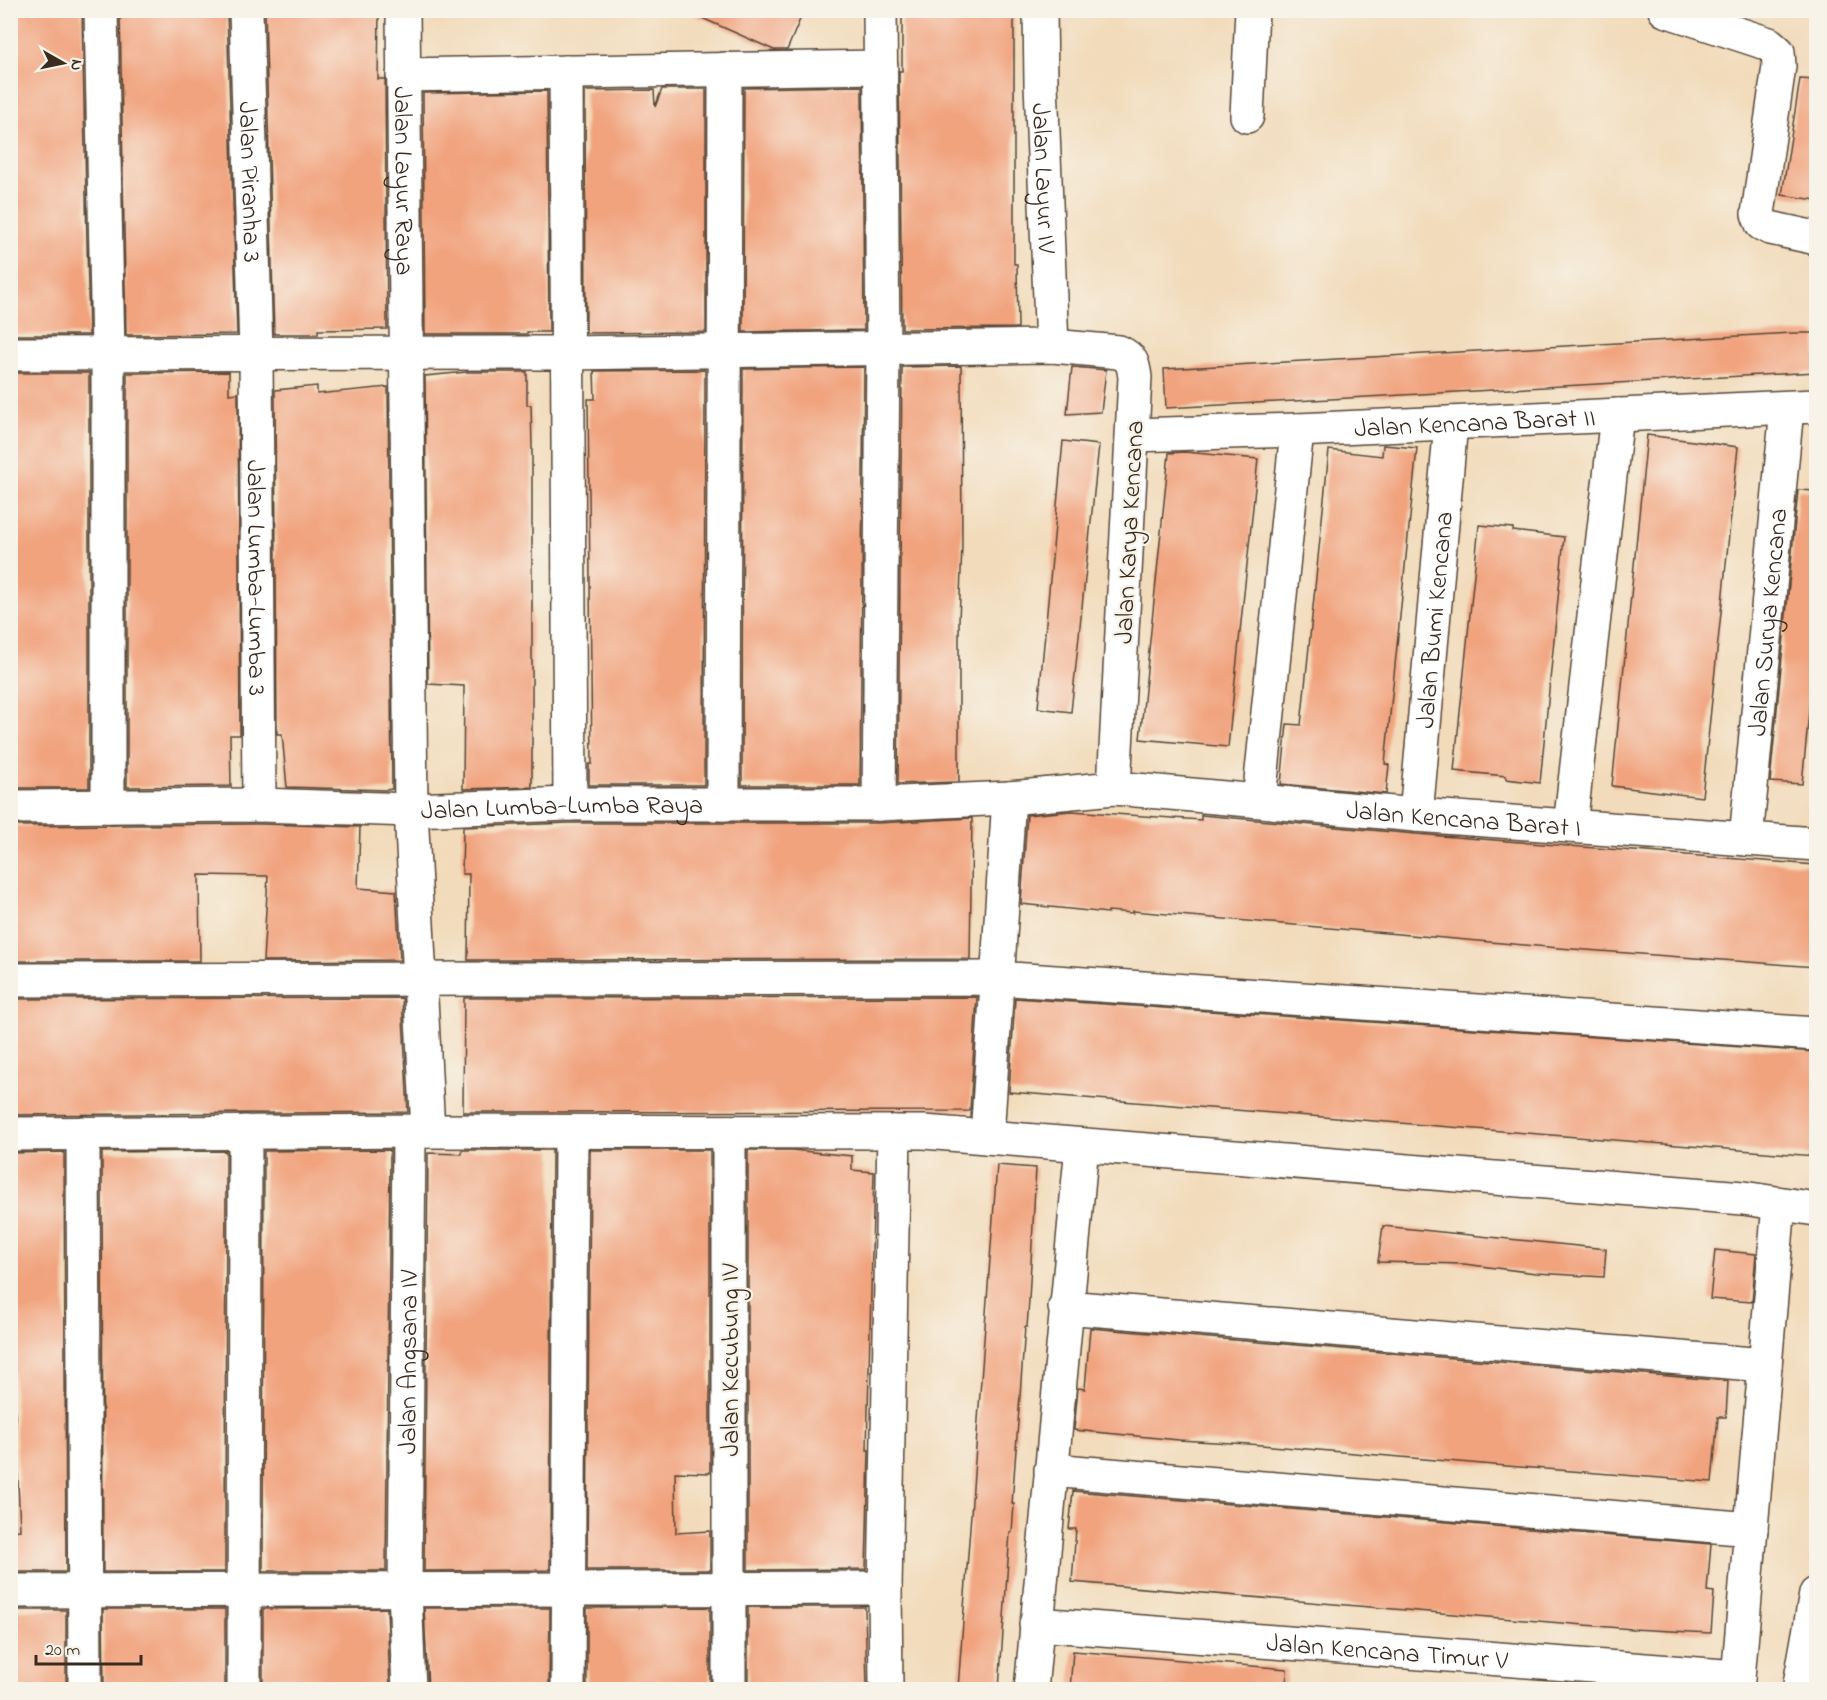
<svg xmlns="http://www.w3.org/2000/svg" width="1827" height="1700" viewBox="0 0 1827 1700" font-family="'Indie Flower',sans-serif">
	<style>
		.building { fill: #f1a37e }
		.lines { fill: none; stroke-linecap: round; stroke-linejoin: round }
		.minor-casing { stroke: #564536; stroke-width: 36 }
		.minor { stroke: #fff; stroke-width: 33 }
		.labels { text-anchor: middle; stroke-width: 4.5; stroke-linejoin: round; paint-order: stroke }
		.street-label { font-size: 26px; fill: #3b2a1e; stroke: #f7f3e8 }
	</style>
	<rect width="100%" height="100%" fill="#f7f3e8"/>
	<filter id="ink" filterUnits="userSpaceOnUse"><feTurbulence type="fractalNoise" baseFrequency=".0167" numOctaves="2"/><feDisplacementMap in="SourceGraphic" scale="12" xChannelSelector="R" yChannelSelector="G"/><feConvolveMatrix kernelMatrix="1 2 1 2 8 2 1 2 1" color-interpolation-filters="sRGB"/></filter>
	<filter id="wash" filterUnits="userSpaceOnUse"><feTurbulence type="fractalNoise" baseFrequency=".008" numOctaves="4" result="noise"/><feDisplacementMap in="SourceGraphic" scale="24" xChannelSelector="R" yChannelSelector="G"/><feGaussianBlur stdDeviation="1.35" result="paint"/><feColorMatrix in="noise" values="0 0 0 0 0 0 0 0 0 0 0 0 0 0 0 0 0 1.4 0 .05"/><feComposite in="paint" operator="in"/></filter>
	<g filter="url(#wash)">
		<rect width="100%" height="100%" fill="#f2dbbb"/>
		<g id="blocks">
			<path class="building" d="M26,10H82L89,335H10V11Z
				M120,10H227L237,334L126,335Z
				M265,10H379L378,79H385L387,329L318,330V334H274Z
				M684,10H804L787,50H774Z
				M902,10L1014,13V264H1017L1018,328L902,329L899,71H902Z
				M1800,79L1816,80V200L1782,195Z
				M862,86L864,330L743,332L744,88Z
				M662,89H706V332L586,333L585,91L654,90L655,107Z
				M547,91L549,332H527V334H425L423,93Z
				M1791,333H1816V372L1166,408L1164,369Z
				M961,366L962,546L959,621V782L898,784L902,367Z
				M864,367L860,785H742L743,369Z
				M1072,367L1106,370L1101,412L1067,414Z
				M705,370L704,785H589V764H592L588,399H595L594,371Z
				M229,372V394L238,393L240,735H230L231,786L127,787V373Z
				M467,372H527V405H531L532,447V787L463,789L464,686L428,684L425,376Z
				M10,373H89V788H10Z
				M317,386V394L388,387L392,789L386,790L287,787L282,734H277L275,390Z
				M1647,435L1738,447L1702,797L1612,786Z
				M1063,441L1099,445L1071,712L1038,708Z
				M1383,445L1417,448L1385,764L1389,765L1386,794L1281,784L1287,724L1301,725L1329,450L1382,456Z
				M1185,452L1258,459L1228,747L1140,739L1169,453Z
				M1798,490L1816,491V640L1802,784L1770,782Z
				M1479,525L1513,528V531L1564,537L1540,783L1506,779V776L1454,771Z
				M1071,811L1201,820V815L1415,834L1816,865V967L1559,948L1133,911V913L1108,911V913L1021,904L1027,815Z
				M972,818L970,959L468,960L469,874H462L463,827L570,823H879Z
				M259,824L360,827L358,888L396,891L400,960L263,961L268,876L199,875L200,961H10V826Z
				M977,997L970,1111L463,1112L464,998Z
				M402,998L408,1112L10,1115V999Z
				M1015,998L1816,1052L1815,1156L1009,1092Z
				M390,1150L386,1571H263L264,1151Z
				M462,1150H552L550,1570L424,1571L428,1153L462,1154Z
				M590,1150H710V1473L675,1472L676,1533L710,1531V1570H587Z
				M748,1150H792L852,1156V1170L874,1172L867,1450H869L866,1569L748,1570Z
				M226,1151L225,1572H103L102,1152Z
				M64,1152L66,1572H10V1531L20,1530L10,1291V1153Z
				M997,1165L1036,1168L1029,1300L1027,1327H1025L1012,1504H1014L1012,1532H1010L999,1689H958Z
				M1383,1226L1606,1249L1604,1277L1536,1273L1464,1264L1378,1262Z
				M1715,1250L1756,1254L1752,1302L1710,1299Z
				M1090,1328L1728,1381L1726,1417H1718L1712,1482L1494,1465L1249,1444L1179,1440L1074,1430L1078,1388L1085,1389Z
				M1073,1491L1711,1544L1707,1591L1714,1592L1711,1633L1632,1629L1072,1582L1076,1529H1069Z
				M710,1607V1689H587V1608Z
				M748,1607H865L867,1689H748Z
				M387,1608L390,1689H263V1609Z
				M424,1608H550L549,1689H428Z
				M103,1609H225V1689H104Z
				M11,1610H66V1689H11Z
				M1073,1651L1287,1669L1286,1689H1070Z"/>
		</g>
	</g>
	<g filter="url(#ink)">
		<use href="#blocks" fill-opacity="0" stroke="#564536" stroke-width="1.5"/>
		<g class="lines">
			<g class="minor-casing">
				<g id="minor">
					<path d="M101,10L108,353V806"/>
					<path id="s1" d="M246,10L256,353L259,805"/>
					<path id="s2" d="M403,10L411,810L428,1131"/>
					<path id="s3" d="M1040,10L1041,84L1052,346"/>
					<path d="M1665,10L1769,44L1778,52L1779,66L1758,214L1762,224L1770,228L1816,238"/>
					<path d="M566,72L570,804"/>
					<path d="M403,75L881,67"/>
					<path d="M1247,116L1252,10"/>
					<path d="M10,354L568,353L1052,346L1119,352C1132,358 1133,363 1135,377L1114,788"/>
					<path id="s4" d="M1133,435L1297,430L1816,406"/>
					<path d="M1259,800L1297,430"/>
					<path d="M723,804L725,69"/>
					<path d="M879,804L883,349L880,10"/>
					<path id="s5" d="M10,807L259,805L411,810L570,804H879L1009,798L1114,788L1416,815L1816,844"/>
					<path id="s6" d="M1416,815L1451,423"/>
					<path d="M1570,826L1617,415"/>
					<path id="s7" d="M1746,839L1787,408"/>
					<path d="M10,980L996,978L1816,1034"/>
					<path d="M729,1132V1690"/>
					<path d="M83,1133L85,1690"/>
					<path d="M10,1134L428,1131L924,1132L1743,1198L1816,1209"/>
					<path d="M987,1137L1009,798"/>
					<path d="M1065,1307L1765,1365"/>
					<path d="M1051,1470L1751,1529"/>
					<path d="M10,1591L885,1588"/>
					<path id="s8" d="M1036,1624L1738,1677"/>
					<path d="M244,1690L245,1132"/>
					<path id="s9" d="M409,1690L405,1590L409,1132"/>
					<path d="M568,1690L571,1132"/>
					<path d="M886,1690L885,1588L894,1132"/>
					<path d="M1031,1690L1082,1145"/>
					<path d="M1737,1690L1779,1204"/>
					<path d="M1799,1690L1816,1594"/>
				</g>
			</g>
			<use href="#minor" class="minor"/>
		</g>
	</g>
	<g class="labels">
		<g class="street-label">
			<text dy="9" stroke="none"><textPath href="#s3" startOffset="168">Jalan Layur IV</textPath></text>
			<text dy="9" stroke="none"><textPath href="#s1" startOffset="172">Jalan Piranha 3</textPath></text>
			<text dy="9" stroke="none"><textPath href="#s2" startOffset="171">Jalan Layur Raya</textPath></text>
			<text dy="9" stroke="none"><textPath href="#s4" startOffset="342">Jalan Kencana Barat II</textPath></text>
			<text transform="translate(1128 532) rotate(-87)" y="9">Jalan Karya Kencana</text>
			<text dy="9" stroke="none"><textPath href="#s1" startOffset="568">Jalan Lumba-Lumba 3</textPath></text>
			<text dy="9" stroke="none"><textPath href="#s6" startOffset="196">Jalan Bumi Kencana</textPath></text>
			<text dy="9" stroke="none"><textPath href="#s7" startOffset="218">Jalan Surya Kencana</textPath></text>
			<text dy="9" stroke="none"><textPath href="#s5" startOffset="552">Jalan Lumba-Lumba Raya</textPath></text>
			<text dy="9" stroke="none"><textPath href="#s5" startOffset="1456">Jalan Kencana Barat I</textPath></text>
			<text transform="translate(729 1360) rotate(-90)" y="9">Jalan Kecubung IV</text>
			<text dy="9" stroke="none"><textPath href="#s9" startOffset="328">Jalan Angsana IV</textPath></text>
			<text dy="9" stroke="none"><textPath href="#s8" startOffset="352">Jalan Kencana Timur V</textPath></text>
		</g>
	</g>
	<rect width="1827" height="1700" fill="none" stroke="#f7f3e8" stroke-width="36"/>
	<g transform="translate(63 63) rotate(99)" stroke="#f7f3e8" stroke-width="4.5" paint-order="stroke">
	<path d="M0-4.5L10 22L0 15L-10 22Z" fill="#3b2a1e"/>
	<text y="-9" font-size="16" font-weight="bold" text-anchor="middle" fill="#3b2a1e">N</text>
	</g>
	<path d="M36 1655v9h105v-9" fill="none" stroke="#3b2a1e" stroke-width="3"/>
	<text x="45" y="1655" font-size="18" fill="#3b2a1e" stroke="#f7f3e8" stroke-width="4.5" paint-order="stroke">20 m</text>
</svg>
